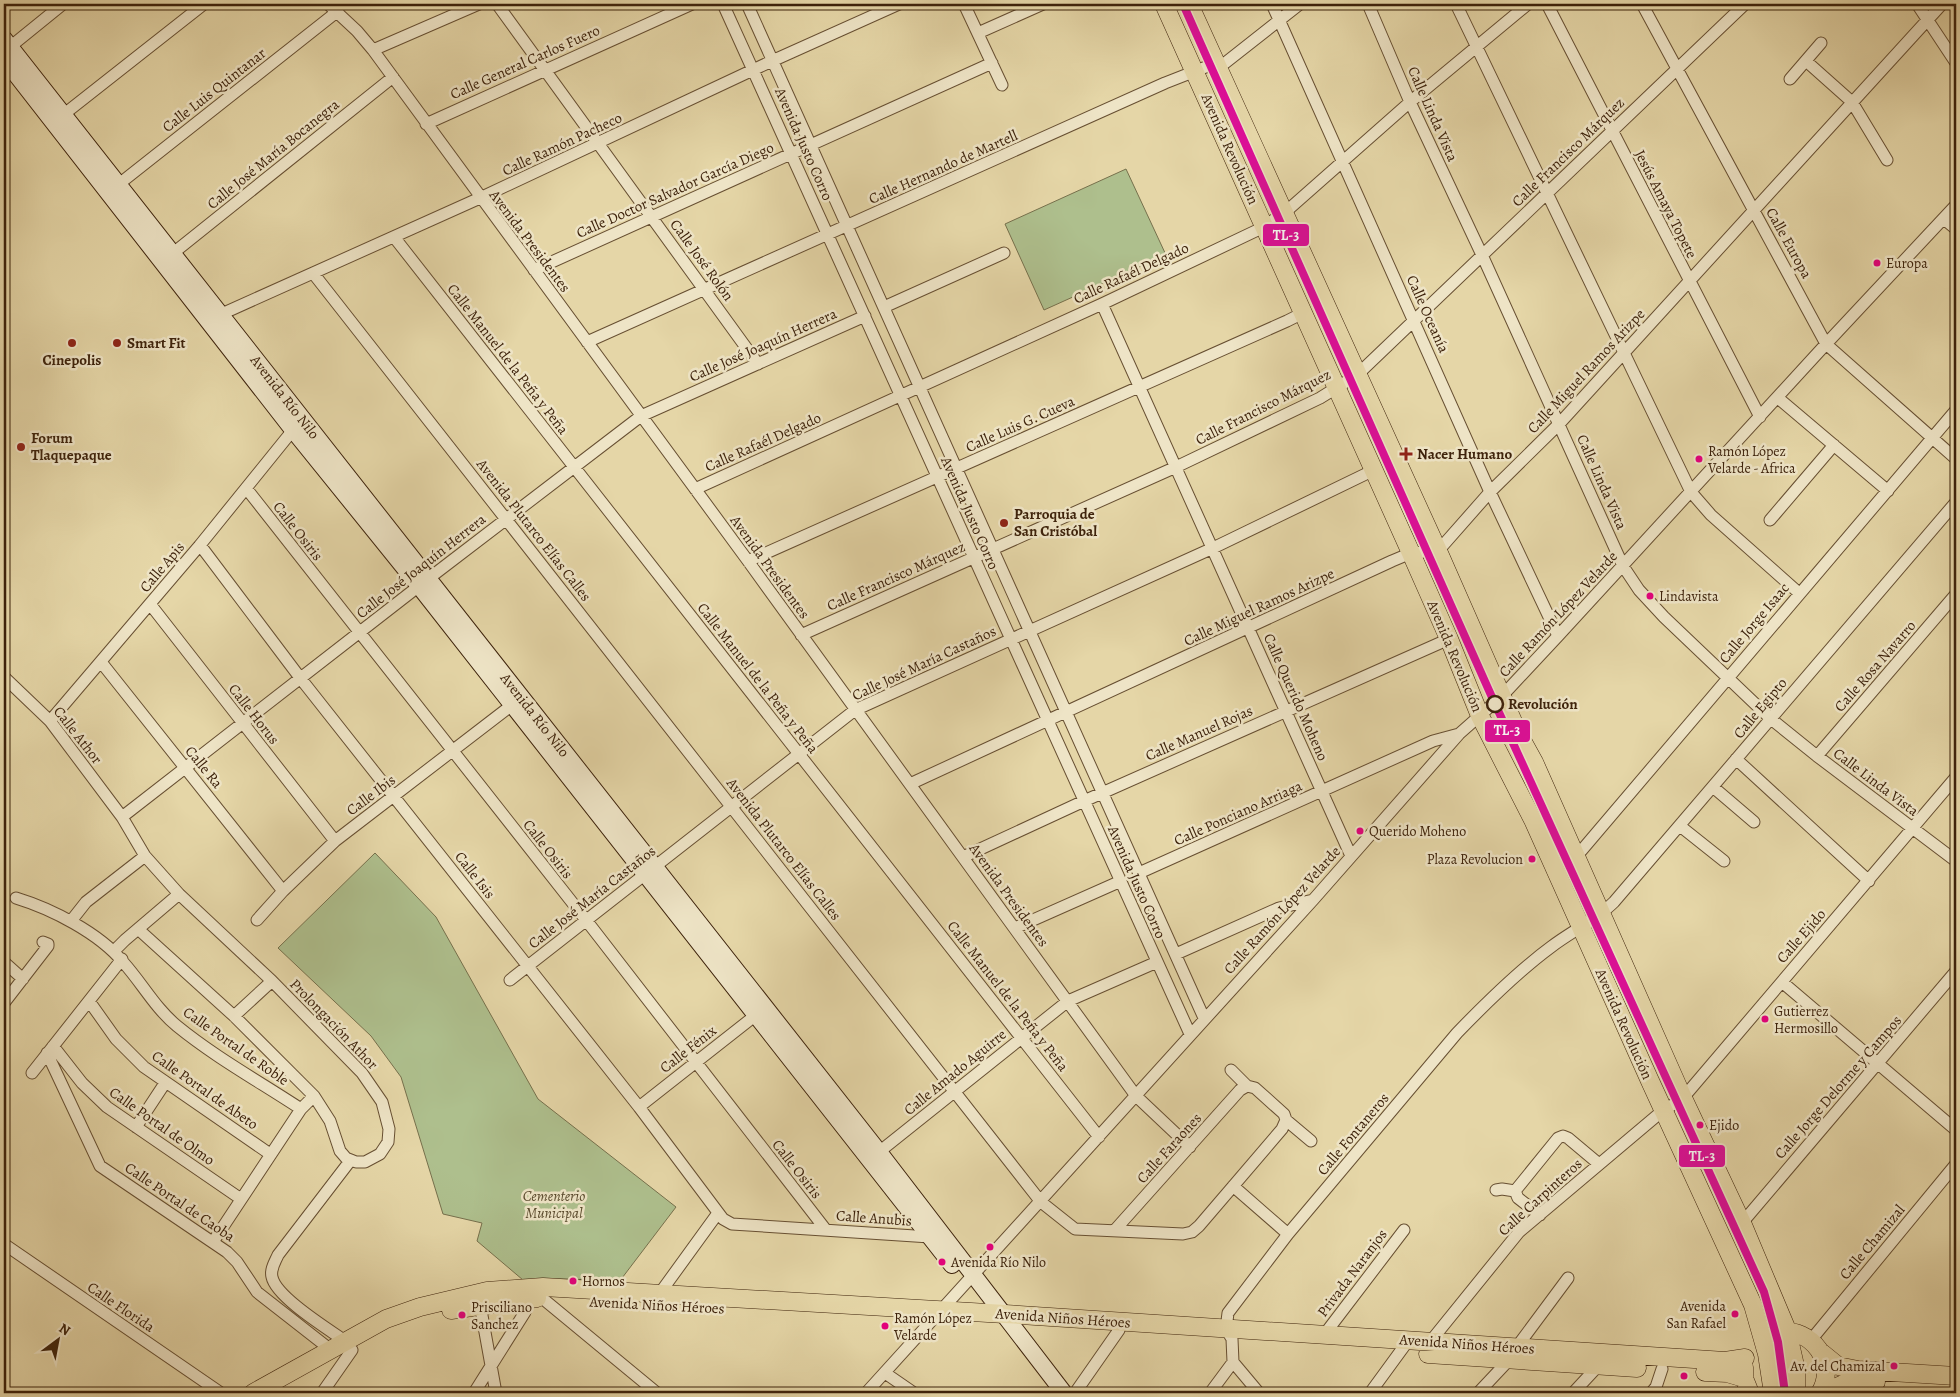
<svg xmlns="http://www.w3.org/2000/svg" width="1960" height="1397" viewBox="0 0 1960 1397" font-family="Alegreya,serif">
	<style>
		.green { fill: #aebf8d; stroke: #76704c }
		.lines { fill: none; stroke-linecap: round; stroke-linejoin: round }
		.minor-casing { stroke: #674f32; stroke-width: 13 }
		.secondary-casing { stroke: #3d220b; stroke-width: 18 }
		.primary-casing { stroke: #3d220b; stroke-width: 19 }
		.minor { stroke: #eee4c6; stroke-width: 11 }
		.secondary { stroke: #eee4c6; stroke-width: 16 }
		.primary { stroke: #e5d6a7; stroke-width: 18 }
		.metro-1-casing { stroke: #eee4c6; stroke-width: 11 }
		.metro-1 { stroke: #dd0e98; stroke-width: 8 }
		.bus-dot { fill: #e5007d; stroke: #eee4c6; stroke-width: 2 }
		.poi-dot { fill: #8f2418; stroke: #eee4c6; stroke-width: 2 }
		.stop-dot { fill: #eee4c6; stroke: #3d220b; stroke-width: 2.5 }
		.labels { text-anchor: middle; stroke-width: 5; stroke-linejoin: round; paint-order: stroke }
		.bus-label { font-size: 14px; fill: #3d220b; stroke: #eee4c6; text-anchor: start }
		.street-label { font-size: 15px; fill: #3d220b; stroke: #eee4c6 }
		.poi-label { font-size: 15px; font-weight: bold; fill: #3d220b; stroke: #eee4c6; text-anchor: start }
		.stop-label { font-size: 15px; font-weight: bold; fill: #3d220b; stroke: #eee4c6; text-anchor: start }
		.park-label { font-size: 15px; font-style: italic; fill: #59492c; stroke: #eee4c6 }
		.line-badge { stroke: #eee4c6; stroke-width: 2 }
		.badge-label { font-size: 14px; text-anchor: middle; font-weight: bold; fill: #fff }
	</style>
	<rect width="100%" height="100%" fill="#e5d6a7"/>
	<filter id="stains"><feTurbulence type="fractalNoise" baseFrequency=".004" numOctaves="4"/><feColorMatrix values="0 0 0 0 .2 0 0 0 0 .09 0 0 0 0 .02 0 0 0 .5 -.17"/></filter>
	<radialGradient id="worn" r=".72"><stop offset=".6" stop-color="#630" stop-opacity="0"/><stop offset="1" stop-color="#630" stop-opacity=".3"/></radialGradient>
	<path class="green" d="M1126,169L1166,255L1044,310L1005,224Z
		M375,853L436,917L538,1099L676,1207L619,1282L573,1279L523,1280L477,1241L482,1223L443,1214L401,1077L371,1036L278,948Z"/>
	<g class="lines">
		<g class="minor-casing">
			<path id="minor" d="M328,4L357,31L373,50L748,561L1136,1096L1190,1147
				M497,4L758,364
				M723,4L1190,1034
				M747,4L1204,1018
				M964,4L1002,85
				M1272,4L1490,492L1558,636
				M1368,4L1410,102L1482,255L1623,566L1639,590L1664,617L1771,719L1817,756L1956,861
				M1456,4L1691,492L1711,515L1799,593
				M1547,4L1760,417
				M1642,4L1826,344L1956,459
				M1917,4L1956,63
				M978,33L1043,4
				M10,47L63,4
				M373,50L479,4
				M1806,61L1852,102L1887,160
				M1790,79L1821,43
				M63,115L204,4
				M426,124L692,4
				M114,188L338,11
				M1944,219L1956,229
				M394,237L1099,1137
				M172,254L393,77
				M534,270L992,63
				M313,273L1041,1202L1075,1229L1183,1234L1192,1232L1199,1226L1282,1129L1286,1120
				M1102,304L1351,856
				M884,307L1004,253
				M215,317L480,198L772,61L899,4
				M587,342L1165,83L1216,63H1225L1300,4
				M1778,398L1888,491
				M246,488L586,920L826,1230
				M695,489L1102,304L1264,227L1290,208L1410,102L1528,4
				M1770,520L1834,445
				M200,545L301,679L639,1107L723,1219L732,1224L930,1237
				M748,561L1287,321L1303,313
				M150,604L335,841
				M801,635L1176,467L1320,398L1357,375L1745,4
				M101,662L283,891
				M4,677L50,721L122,817L145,856L179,894L272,981L362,1073L382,1102L389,1129L388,1142L380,1154L365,1162H356L346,1158L340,1151L330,1121L314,1096L234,1016L138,929
				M50,721L200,545L293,430
				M1817,756L1956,594
				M1736,759L1869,881
				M910,784L1392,561L1411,553L1438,551L1490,492L1559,424L1942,4
				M1713,787L1754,822
				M122,817L428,579L641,416L865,316
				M1680,826L1724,861
				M963,857L1084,801L1449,639
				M1576,857L1956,410
				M1139,873L1433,741L1459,734
				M16,898C52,909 99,933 123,962C142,983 155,1008 177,1026C215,1057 260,1082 301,1109
				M257,920L283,891L335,841L512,705
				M71,921L86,902L145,856
				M1015,928L1121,881
				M114,951L125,940L179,894
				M1176,954L1279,908L1313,900
				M4,962L23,979
				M510,980L855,710L1213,548L1374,470
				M1782,982L1956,1130
				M89,1001L116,1039L144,1067L270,1154
				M4,1003L48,946V944L43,942
				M234,1016L272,981
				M53,1046L82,1083L107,1107L241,1199
				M47,1053L100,1166L227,1252L237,1262L257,1292L331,1350
				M1231,1070L1247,1086L1255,1088L1284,1114L1286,1120L1311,1141
				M32,1073L122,959
				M639,1107L756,1015
				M136,1127L165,1083
				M879,1152L1068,1001L1157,962
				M1233,1186L1288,1234
				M1496,1190L1502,1189L1515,1191
				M1515,1191L1558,1138L1563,1136L1568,1138L1599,1164
				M1515,1191L1518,1198L1540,1215
				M1742,1223L1956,971
				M1114,1231L1240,1090L1247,1086
				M213,1242L301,1109L314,1096
				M4,1244L221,1393
				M538,1287L542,1298L657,1393
				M660,1293L718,1213
				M479,1299L496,1393
				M1324,1335L1404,1230
				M1811,1340L1956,1164
				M345,1341C328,1329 276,1297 272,1277C270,1269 275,1262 278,1255L350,1161
				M1430,1342L1519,1232L1660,1113L1683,1098L1956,777
				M1516,1348L1568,1278
				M1233,1362L1259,1393
				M885,1373L914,1393
				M322,1393L352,1350
				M474,1393L525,1312L530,1299V1293
				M866,1393L1313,900L1459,734L1502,696L1558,636L1826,344L1956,205
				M1075,1393L1119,1330L1121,1322
				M1210,1393L1233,1362L1232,1339L1226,1329L1228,1313L1288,1234L1457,1033C1486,1003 1517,972 1551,947C1572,931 1596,920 1614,902L1956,502
				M1370,1393L1408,1341
				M1478,1393L1509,1360
				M1573,1393L1599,1365
				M1651,1393L1656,1387L1662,1369"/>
		</g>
		<g class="secondary-casing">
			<path id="secondary" d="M4,39L879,1152L1064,1393
				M4,59L293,430L419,586L952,1265"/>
		</g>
		<g class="primary-casing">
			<path id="primary" d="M1164,4L1411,553L1449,639L1480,716L1534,822L1650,1081L1753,1305L1767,1354L1773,1393
				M1189,4L1438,551L1518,733L1534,762L1683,1098L1742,1223L1787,1330L1796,1370V1393
				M451,1310L537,1298
				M1778,1332C1812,1327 1838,1363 1820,1393
				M1822,1353L1838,1366L1858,1370L1956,1376
				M1428,1354L1637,1368
				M1744,1367V1378L1750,1393
				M1705,1372L1727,1373L1744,1378
				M253,1393L386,1319L420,1307L487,1291L543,1287L1005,1314L1725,1361L1745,1358
				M1824,1393L1848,1382H1876"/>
		</g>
		<use href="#minor" class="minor"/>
		<use href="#secondary" class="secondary"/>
		<use href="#primary" class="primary"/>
		<g class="metro-1-casing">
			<path id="metro-1" d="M1183,4L1491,695L1764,1292L1778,1342L1785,1393"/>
		</g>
		<use href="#metro-1" class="metro-1"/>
	</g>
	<g class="bus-dot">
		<circle cx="1877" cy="263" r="4.5"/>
		<circle cx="1699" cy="459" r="4.5"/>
		<circle cx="1650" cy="596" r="4.5"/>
		<circle cx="1360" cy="831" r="4.5"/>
		<circle cx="1532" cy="859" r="4.5"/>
		<circle cx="1765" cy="1019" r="4.5"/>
		<circle cx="1700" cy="1125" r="4.5"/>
		<circle cx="990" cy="1247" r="4.5"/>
		<circle cx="942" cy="1262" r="4.5"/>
		<circle cx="573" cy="1281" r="4.5"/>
		<circle cx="1735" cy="1314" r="4.5"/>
		<circle cx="462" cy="1315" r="4.5"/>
		<circle cx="885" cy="1326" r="4.5"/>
		<circle cx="1894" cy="1366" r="4.5"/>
		<circle cx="1684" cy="1376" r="4.5"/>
	</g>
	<g class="poi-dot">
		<circle cx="72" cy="343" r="5"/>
		<circle cx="117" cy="343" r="5"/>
		<circle cx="21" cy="447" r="5"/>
		<path d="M1403.5 446.5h5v5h5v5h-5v5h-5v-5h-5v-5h5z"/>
		<circle cx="1004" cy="523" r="5"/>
	</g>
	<circle class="stop-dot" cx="1495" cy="704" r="8"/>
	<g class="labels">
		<g class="bus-label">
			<text x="1886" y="268">Europa</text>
			<text x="1708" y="456">Ramón López<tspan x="1708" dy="17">Velarde - Africa</tspan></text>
			<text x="1659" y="601">Lindavista</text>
			<text x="1369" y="836">Querido Moheno</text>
			<text x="1523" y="864" text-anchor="end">Plaza Revolucion</text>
			<text x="1774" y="1016">Gutierrez<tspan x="1774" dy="17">Hermosillo</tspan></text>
			<text x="1709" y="1130">Ejido</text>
			<text x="951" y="1267">Avenida Río Nilo</text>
			<text x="582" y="1286">Hornos</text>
			<text x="1726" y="1311" text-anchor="end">Avenida<tspan x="1726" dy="17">San Rafael</tspan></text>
			<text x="471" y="1312">Prisciliano<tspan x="471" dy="17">Sanchez</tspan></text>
			<text x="894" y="1323">Ramón López<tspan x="894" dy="17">Velarde</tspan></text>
			<text x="1885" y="1371" text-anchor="end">Av. del Chamizal</text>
		</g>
		<g class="street-label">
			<text transform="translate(525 62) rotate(-24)" y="5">Calle General Carlos Fuero</text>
			<text transform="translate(214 90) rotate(-38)" y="5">Calle Luis Quintanar</text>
			<text transform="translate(1433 114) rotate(66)" y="5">Calle Linda Vista</text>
			<text transform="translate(562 144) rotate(-25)" y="5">Calle Ramón Pacheco</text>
			<text transform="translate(804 144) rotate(66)" y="5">Avenida Justo Corro</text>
			<text transform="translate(1230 149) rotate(66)" y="5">Avenida Revolución</text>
			<text transform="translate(1568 152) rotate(-44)" y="5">Calle Francisco Márquez</text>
			<text transform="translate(273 154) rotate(-39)" y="5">Calle José María Bocanegra</text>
			<text transform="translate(943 167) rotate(-24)" y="5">Calle Hernando de Martell</text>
			<text transform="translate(675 190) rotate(-24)" y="5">Calle Doctor Salvador García Diego</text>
			<text transform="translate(1666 204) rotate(63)" y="5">Jesús Amaya Topete</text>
			<text transform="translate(530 241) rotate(53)" y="5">Avenida Presidentes</text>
			<text transform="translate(1789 243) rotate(61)" y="5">Calle Europa</text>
			<text transform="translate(702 260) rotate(54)" y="5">Calle José Rolón</text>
			<text transform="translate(1131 273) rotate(-25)" y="5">Calle Rafaél Delgado</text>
			<text transform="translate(1428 314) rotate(66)" y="5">Calle Oceanía</text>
			<text transform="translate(763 345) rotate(-24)" y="5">Calle José Joaquín Herrera</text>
			<text transform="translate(508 359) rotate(52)" y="5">Calle Manuel de la Peña y Peña</text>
			<text transform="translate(1586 371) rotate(-47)" y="5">Calle Miguel Ramos Arizpe</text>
			<text transform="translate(285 397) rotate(52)" y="5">Avenida Río Nilo</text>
			<text transform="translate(1263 407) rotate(-27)" y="5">Calle Francisco Márquez</text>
			<text transform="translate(1020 424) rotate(-24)" y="5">Calle Luis G. Cueva</text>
			<text transform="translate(763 442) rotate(-24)" y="5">Calle Rafaél Delgado</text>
			<text transform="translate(1602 482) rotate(66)" y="5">Calle Linda Vista</text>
			<text transform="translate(970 513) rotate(66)" y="5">Avenida Justo Corro</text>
			<text transform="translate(534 530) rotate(52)" y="5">Avenida Plutarco Elías Calles</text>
			<text transform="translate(298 531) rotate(52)" y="5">Calle Osiris</text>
			<text transform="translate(421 566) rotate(-38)" y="5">Calle José Joaquín Herrera</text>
			<text transform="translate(162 567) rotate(-50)" y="5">Calle Apis</text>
			<text transform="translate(770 567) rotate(54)" y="5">Avenida Presidentes</text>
			<text transform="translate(896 576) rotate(-24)" y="5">Calle Francisco Márquez</text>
			<text transform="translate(1259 607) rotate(-25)" y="5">Calle Miguel Ramos Arizpe</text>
			<text transform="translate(1558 614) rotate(-47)" y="5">Calle Ramón López Velarde</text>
			<text transform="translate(1754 623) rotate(-50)" y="5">Calle Jorge Isaac</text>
			<text transform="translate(1455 656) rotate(67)" y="5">Avenida Revolución</text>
			<text transform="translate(924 663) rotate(-25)" y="5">Calle José María Castaños</text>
			<text transform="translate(1875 666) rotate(-49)" y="5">Calle Rosa Navarro</text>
			<text transform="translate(758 678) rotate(52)" y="5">Calle Manuel de la Peña y Peña</text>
			<text transform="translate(1296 697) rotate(66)" y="5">Calle Querido Moheno</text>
			<text transform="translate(1760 708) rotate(-50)" y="5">Calle Egipto</text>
			<text transform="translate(254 714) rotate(52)" y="5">Calle Horus</text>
			<text transform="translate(535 715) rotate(52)" y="5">Avenida Río Nilo</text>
			<text transform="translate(1199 733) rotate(-24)" y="5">Calle Manuel Rojas</text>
			<text transform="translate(78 735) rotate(52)" y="5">Calle Athor</text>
			<text transform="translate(204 767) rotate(51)" y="5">Calle Ra</text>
			<text transform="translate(1876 782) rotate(37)" y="5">Calle Linda Vista</text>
			<text transform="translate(371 795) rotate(-37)" y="5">Calle Ibis</text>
			<text transform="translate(1238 813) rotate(-24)" y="5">Calle Ponciano Arriaga</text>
			<text transform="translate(548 849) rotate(52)" y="5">Calle Osiris</text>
			<text transform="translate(784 849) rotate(52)" y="5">Avenida Plutarco Elías Calles</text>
			<text transform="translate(475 875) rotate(52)" y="5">Calle Isis</text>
			<text transform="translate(1137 882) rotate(66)" y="5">Avenida Justo Corro</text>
			<text transform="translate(1009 895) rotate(54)" y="5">Avenida Presidentes</text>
			<text transform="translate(592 897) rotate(-38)" y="5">Calle José María Castaños</text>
			<text transform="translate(1282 910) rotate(-48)" y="5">Calle Ramón López Velarde</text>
			<text transform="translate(1801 936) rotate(-49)" y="5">Calle Ejido</text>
			<text transform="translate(1008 996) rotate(52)" y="5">Calle Manuel de la Peña y Peña</text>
			<text transform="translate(334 1024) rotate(46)" y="5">Prolongación Athor</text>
			<text transform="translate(1624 1024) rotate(66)" y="5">Avenida Revolución</text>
			<text transform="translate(236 1046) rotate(35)" y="5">Calle Portal de Roble</text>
			<text transform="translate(688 1049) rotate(-38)" y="5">Calle Fénix</text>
			<text transform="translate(955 1072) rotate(-39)" y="5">Calle Amado Aguirre</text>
			<text transform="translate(1838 1087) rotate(-49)" y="5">Calle Jorge Delorme y Campos</text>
			<text transform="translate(205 1090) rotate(35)" y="5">Calle Portal de Abeto</text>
			<text transform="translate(162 1126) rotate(35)" y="5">Calle Portal de Olmo</text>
			<text transform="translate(1353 1134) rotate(-50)" y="5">Calle Fontaneros</text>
			<text transform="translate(1169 1148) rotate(-48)" y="5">Calle Faraones</text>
			<text transform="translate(797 1169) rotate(52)" y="5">Calle Osiris</text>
			<text transform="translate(1540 1197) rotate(-42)" y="5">Calle Carpinteros</text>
			<text transform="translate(180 1202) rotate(34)" y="5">Calle Portal de Caoba</text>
			<text transform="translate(874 1218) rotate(4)" y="5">Calle Anubis</text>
			<text transform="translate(1872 1242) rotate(-50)" y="5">Calle Chamizal</text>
			<text transform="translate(1352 1273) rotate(-53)" y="5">Privada Naranjos</text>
			<text transform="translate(657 1305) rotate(3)" y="5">Avenida Niños Héroes</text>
			<text transform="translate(121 1307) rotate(34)" y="5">Calle Florida</text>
			<text transform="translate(1063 1318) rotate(4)" y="5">Avenida Niños Héroes</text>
			<text transform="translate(1467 1344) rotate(4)" y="5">Avenida Niños Héroes</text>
		</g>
		<g class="poi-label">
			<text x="127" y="348">Smart Fit</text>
			<text x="72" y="365" text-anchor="middle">Cinepolis</text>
			<text x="31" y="443">Forum<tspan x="31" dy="17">Tlaquepaque</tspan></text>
			<text x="1417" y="459">Nacer Humano</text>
			<text x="1014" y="519">Parroquia de<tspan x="1014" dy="17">San Cristóbal</tspan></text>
		</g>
		<g class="stop-label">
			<text x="1508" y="709">Revolución</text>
		</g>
		<g class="park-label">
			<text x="554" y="1201">Cementerio<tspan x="554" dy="17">Municipal</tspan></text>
		</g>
	</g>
	<g class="line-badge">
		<rect x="1262" y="223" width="48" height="24" rx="5" fill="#dd0e98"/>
		<rect x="1484" y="719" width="47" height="24" rx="5" fill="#dd0e98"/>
		<rect x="1678" y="1144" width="48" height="24" rx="5" fill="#dd0e98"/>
	</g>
	<g class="badge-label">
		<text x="1286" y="240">TL-3</text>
		<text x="1507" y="735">TL-3</text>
		<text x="1702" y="1161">TL-3</text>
	</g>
	<rect width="1960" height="1397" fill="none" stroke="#e5d6a7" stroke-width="20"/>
	<rect x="5" y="5" width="1950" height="1387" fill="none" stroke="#3d220b" stroke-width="2.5"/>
	<rect x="10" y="10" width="1940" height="1377" fill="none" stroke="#3d220b"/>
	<g transform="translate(58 1340) rotate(32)" stroke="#eee4c6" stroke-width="4" paint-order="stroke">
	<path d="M0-4L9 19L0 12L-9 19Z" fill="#3d220b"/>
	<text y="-8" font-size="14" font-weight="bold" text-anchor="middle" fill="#3d220b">N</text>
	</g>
	<rect width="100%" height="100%" filter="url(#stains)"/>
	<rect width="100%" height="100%" fill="url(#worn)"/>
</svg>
